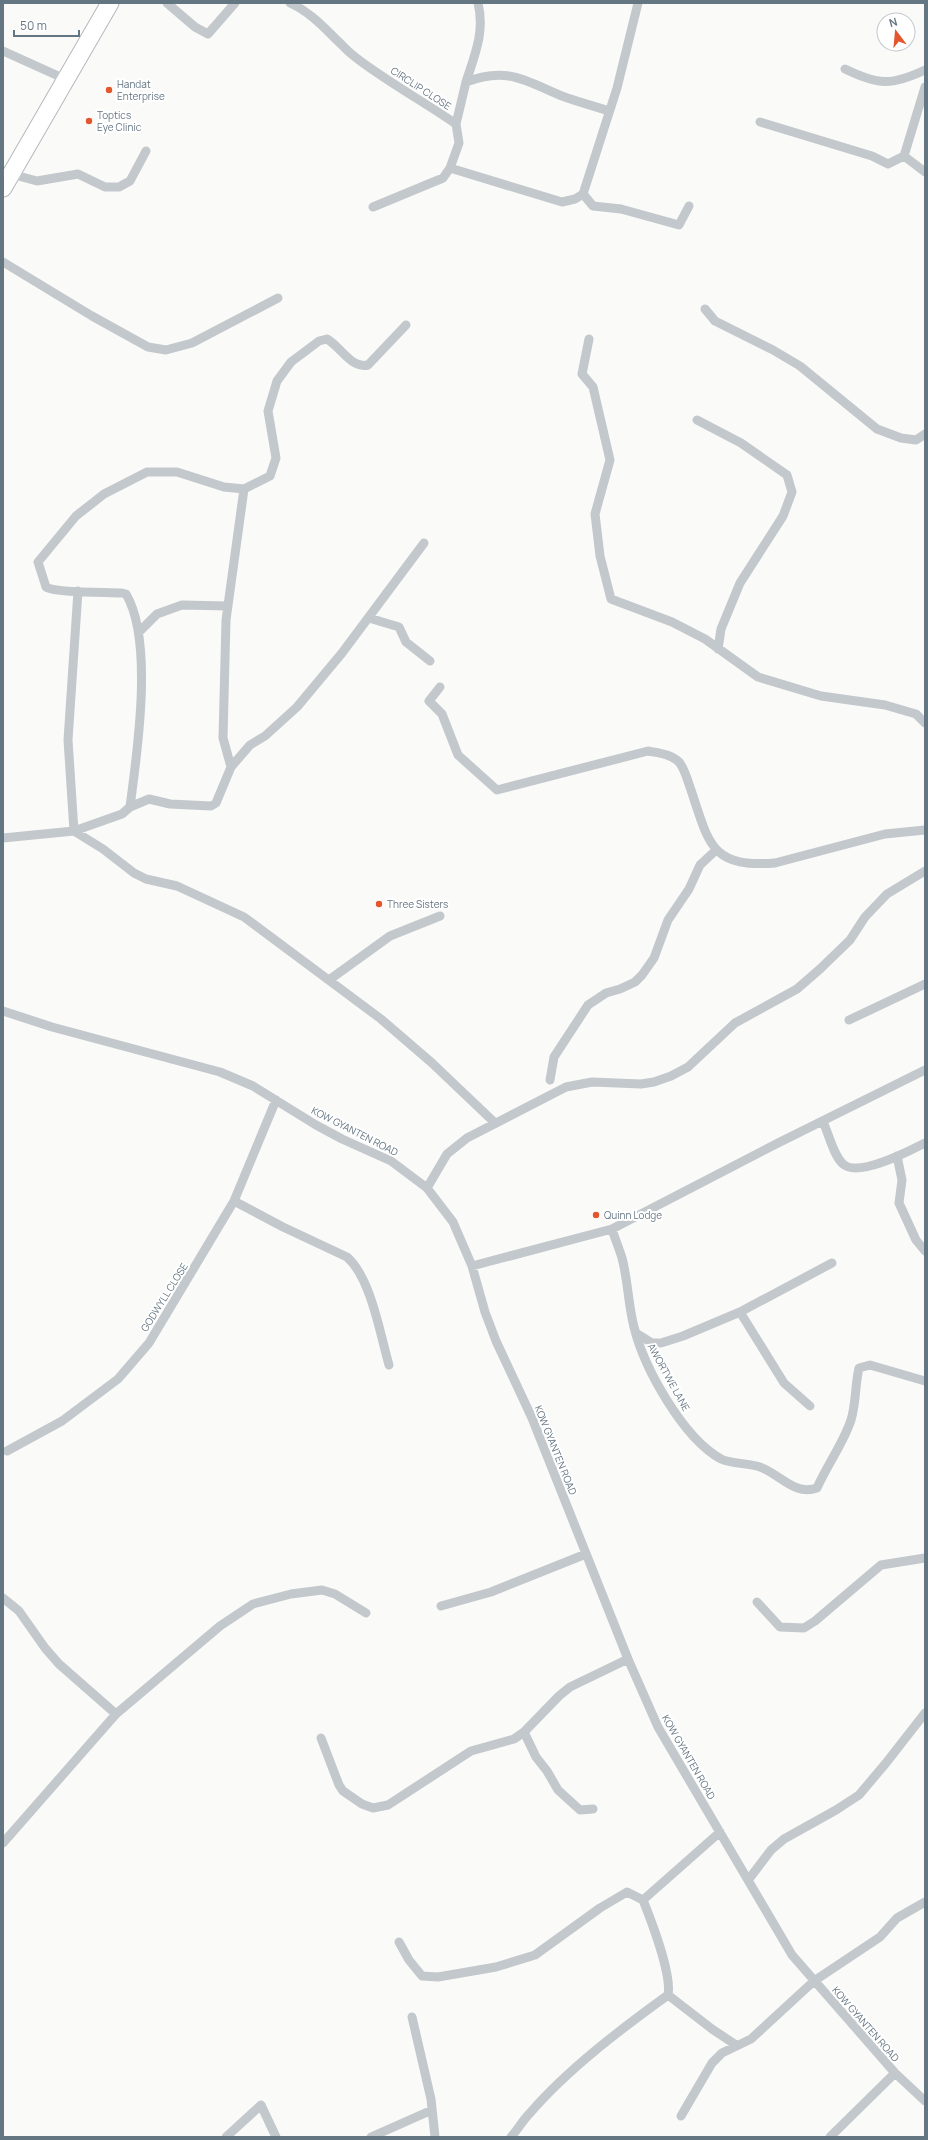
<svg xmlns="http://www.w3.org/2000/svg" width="928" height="2140" viewBox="0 0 928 2140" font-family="Manrope,sans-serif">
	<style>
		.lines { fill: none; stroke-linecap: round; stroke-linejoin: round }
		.highway-casing { stroke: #b4b9bd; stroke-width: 19 }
		.street { stroke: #c3c8cc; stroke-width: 9 }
		.highway { stroke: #fff; stroke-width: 17 }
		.poi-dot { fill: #e4572e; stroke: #fff; stroke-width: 1.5 }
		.labels { text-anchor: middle; stroke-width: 4; stroke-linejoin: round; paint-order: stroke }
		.poi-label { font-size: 10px; fill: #657683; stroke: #fff; text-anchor: start }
		.street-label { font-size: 10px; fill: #657683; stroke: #fff }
	</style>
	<rect width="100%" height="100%" fill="#fafaf8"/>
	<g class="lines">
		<g class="highway-casing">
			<path id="highway" d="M3,188L110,3"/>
		</g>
		<path class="street" d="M167,3L195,27L208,34L235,3
			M290,3C312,13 325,29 342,45C351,55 364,64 376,72C402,90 430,106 456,124L459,143L450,168L443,178L373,207
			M3,51L65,79
			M845,69C878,85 891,86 925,70
			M466,82C475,54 485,32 478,3
			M760,122L872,156L888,164L904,156L925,172
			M456,124L466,82C507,66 526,81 562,96C578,102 594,106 609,111
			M904,156L925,87
			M450,168L562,202L575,199L583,194L617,88L638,3
			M11,174L37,181L78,174L105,187H119L130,181L146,151
			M583,194L593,206L621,209L679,225L689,206
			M3,262L92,316L148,347L166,350L192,343L278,298
			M705,309L715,321L773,350L800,366L877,429L901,438L916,440L925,434
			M589,339L582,374L593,387L610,460L595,514L600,556L611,599L672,622L705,639L758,677L821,696L885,705L916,714L925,723
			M697,420L741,443L787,475L792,492L783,516L740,583L721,629L718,649
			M78,591L68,740L74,831L122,814L130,807C137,753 154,641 126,594L122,593C108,592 54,593 46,587L38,562L76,516L104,494L147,472H177L224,487L244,489L270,476L276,458L268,411L277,381L291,362L319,341L327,339C341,347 351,369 368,365L406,325
			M369,618L399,627L406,642L430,661
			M139,632L157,614L182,605L228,606
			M440,687L429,701L442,714L458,755L497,790L648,751C658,753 671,754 679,762C685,769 688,782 691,790C709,843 710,868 775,863L885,834L925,830
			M231,767L223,738L226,620L244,489
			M130,807L149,799L170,804L211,806L216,803L231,767L250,745L265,736L297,707L342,653L424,543
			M3,838L74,831L103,849L134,873L146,879L177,886L244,917L381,1019L432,1063L495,1123
			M329,980L390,936L440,916
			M3,1011L52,1027L220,1072L253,1086L316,1125L342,1139L391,1161L427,1188L453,1222L472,1266L485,1312L496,1341L532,1418L628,1659L658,1727L792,1955L895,2073L925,2101
			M849,1020L925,984
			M550,1080L554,1057L588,1005L606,993L620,989L635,982L642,975L654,958L668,920L689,889L700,865L715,851
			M823,1122C829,1134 833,1155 843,1164C858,1178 909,1151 925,1143
			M897,1156L902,1180L899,1203L916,1240L925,1251
			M427,1188L447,1154L467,1138L566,1087L592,1082L641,1084L654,1082L671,1076L688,1067L735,1023L797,989L820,969L850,940L865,917L887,894L925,871
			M234,1201L283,1227L347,1257C371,1278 380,1334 389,1365
			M612,1229C615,1239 619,1248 622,1258C628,1280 628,1304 634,1327C644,1368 683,1438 721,1459C732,1464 748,1463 760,1467C780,1474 794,1496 817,1488C827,1465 843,1444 851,1420C856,1404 855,1385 859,1368L870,1365L925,1381
			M472,1266L612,1229L778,1143L925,1070
			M740,1312L784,1383L810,1406
			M636,1333L652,1343H661L683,1336L740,1312L832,1263
			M7,1451L62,1421L118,1379L149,1343L234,1201L276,1100
			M3,1598L19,1611L45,1648L59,1664L116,1714
			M757,1602L780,1627L804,1628L815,1621L881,1565L925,1558
			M441,1606L491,1592L586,1554
			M524,1732L536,1757L547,1771L558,1790L580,1810L593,1809
			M321,1738L339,1785L343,1791L362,1804L373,1808L388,1805L471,1751L514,1739L524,1732L559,1696L570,1687L628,1659
			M3,1843L116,1714L220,1626L253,1604L291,1594L322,1590L335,1594L366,1613
			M749,1879L771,1850L784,1839L836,1810L859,1795L886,1763L925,1713
			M643,1900L720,1832
			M399,1942L409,1960L422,1976L438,1977L496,1967L535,1955L600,1908L627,1892L643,1900C651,1920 672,1975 668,1995C621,2029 568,2069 530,2113C523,2120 518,2129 511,2137
			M668,1995L712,2029L736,2045
			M412,2017L431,2099L435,2137
			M681,2116L712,2063L722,2053L751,2039L814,1981L880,1937L897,1918L925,1902
			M226,2137L261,2105L276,2137
			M371,2137L432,2110
			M830,2137L895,2073"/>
		<use href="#highway" class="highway"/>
	</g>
	<g class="poi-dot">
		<circle cx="109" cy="90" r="4"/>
		<circle cx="89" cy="121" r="4"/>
		<circle cx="379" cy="904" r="4"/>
		<circle cx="596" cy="1215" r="4"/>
	</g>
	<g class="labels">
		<g class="poi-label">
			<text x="117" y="88">Handat<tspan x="117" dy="12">Enterprise</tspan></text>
			<text x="97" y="119">Toptics<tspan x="97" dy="12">Eye Clinic</tspan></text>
			<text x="387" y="908">Three Sisters</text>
			<text x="604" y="1219">Quinn Lodge</text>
		</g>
		<g class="street-label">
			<text transform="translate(421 88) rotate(33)" y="4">CIRCLIP CLOSE</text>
			<text transform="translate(355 1131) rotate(27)" y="4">KOW GYANTEN ROAD</text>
			<text transform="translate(164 1297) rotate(-58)" y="4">GODWYLL CLOSE</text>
			<text transform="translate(669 1377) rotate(61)" y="4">AWORTWE LANE</text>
			<text transform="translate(556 1450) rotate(68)" y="4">KOW GYANTEN ROAD</text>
			<text transform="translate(689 1757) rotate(60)" y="4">KOW GYANTEN ROAD</text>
			<text transform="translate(866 2024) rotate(49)" y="4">KOW GYANTEN ROAD</text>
		</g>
	</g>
	<rect width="928" height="2140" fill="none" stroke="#657683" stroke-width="8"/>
	<g transform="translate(896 32) rotate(344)"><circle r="19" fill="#ffffff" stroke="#c1c8cd"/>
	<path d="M0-3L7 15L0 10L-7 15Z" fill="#e4572e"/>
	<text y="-6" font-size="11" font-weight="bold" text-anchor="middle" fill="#657683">N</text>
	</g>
	<path d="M14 30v6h65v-6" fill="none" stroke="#657683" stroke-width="2"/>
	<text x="20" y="30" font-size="12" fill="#657683" stroke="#ffffff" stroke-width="3" paint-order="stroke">50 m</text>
</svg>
